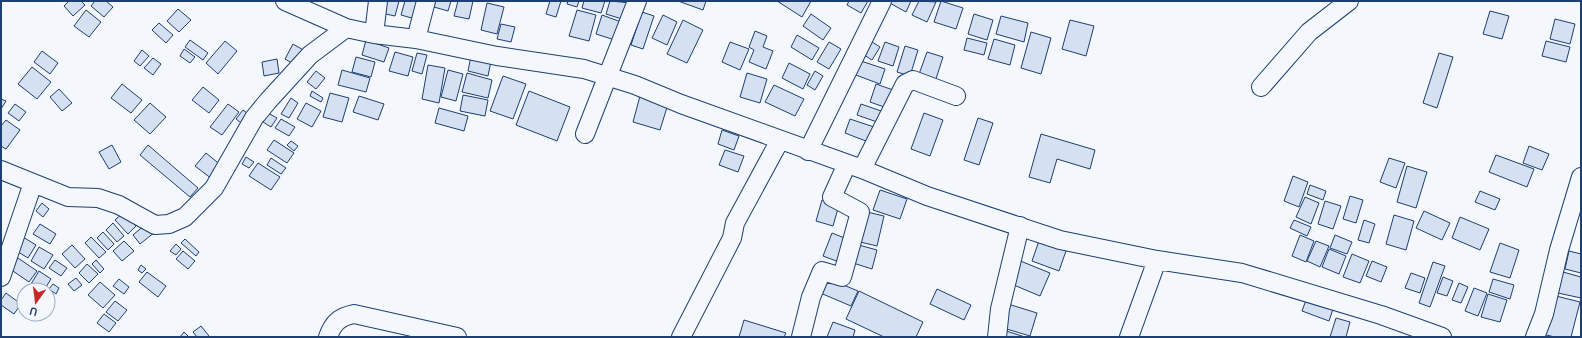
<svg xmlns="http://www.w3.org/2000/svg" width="1582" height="338" viewBox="0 0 1582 338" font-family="Overpass,sans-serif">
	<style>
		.building { fill: #d5e0f0; stroke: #1d3f73 }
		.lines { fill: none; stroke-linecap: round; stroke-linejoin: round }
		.minor-casing { stroke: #1d3f73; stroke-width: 20 }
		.minor { stroke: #f4f7fb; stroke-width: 18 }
	</style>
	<rect width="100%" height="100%" fill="#f4f7fb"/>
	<path class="building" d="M69,1H81L85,5L73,16L64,6Z
		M95,1H106L113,7L104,17L91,6Z
		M383,1H399L395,16L381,13Z
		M405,1H424L419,20L401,15Z
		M435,1H451L448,11L434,7Z
		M458,1H473L469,19L454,16Z
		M550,1H561L556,17L546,14Z
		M568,1H579L577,7L567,4Z
		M584,1H605L601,13L582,8Z
		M610,1L631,3L625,20L606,14Z
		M678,1H706L703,10Z
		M777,1H811L802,17Z
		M849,1H868L861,13L847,5Z
		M886,1H911L906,12Z
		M919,1L936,2L927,22L912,15Z
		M941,1L963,8L956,29L934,22Z
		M487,3L504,7L497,34L481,30Z
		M178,9L191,20L179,32L167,21Z
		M86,10L101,22L89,37L74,26Z
		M577,10L596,15L589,41L569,36Z
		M1490,11L1509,16L1502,39L1483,34Z
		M642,12L654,16L643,49L631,45Z
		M811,14L831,28L823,40L803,26Z
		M974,14L993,20L987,40L968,34Z
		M602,15L624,23L618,41L596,34Z
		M663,15L677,22L667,45L652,38Z
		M1001,16L1028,23L1024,42L996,34Z
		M1555,19L1575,24L1570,44L1550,39Z
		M683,20L703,30L687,63L667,54Z
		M1070,20L1094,26L1086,56L1062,49Z
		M159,23L173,35L166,43L152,30Z
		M501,24L515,27L511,42L497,39Z
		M755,31L767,36L763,47L773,51L766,69L749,62L754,50L749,47Z
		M1031,32L1051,38L1041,74L1021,68Z
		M797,35L819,48L812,60L791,47Z
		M967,38L987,43L984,55L964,50Z
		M994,39L1015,45L1010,65L988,59Z
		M190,40L208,53L203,60L185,47Z
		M366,40L389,48L384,62L362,55Z
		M869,40L880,47L872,60L861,53Z
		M225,41L237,51L218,74L206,63Z
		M1546,41L1570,47L1566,62L1542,56Z
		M730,42L749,49L740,70L722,62Z
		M829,42L841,49L829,69L817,62Z
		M885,42L899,47L893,66L878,61Z
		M293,44L305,51L297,66L285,59Z
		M905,46L918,50L910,76L897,72Z
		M184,49L195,57L190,63L180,56Z
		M142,50L149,56L140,66L134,61Z
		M42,51L58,63L50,74L34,62Z
		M395,52L413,57L408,76L389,71Z
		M927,52L943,57L935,82L918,77Z
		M417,53L427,55L422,74L412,71Z
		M1439,53L1453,57L1437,108L1423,103Z
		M471,56L491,61L488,76L468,71Z
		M356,57L375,62L371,77L352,72Z
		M153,58L161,64L153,75L144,68Z
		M277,59L279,73L264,76L262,62Z
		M858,60L885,69L880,84L853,74Z
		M789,63L810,74L803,89L782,78Z
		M428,65L445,68L439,103L422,99Z
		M32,67L51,82L37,99L18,84Z
		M342,70L370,78L366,92L338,85Z
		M448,70L463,74L456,101L441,97Z
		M316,71L325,78L316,89L307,82Z
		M815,71L823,76L815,90L807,85Z
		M467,73L492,80L488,98L462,92Z
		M747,73L767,79L760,103L740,97Z
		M503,76L526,84L513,119L490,111Z
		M122,84L142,100L131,113L111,98Z
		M876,84L896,91L890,109L870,102Z
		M774,85L804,99L795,116L765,102Z
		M203,87L219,100L209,113L192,100Z
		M59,89L72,103L62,111L50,97Z
		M312,91L323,98L321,102L310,96Z
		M529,91L570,107L557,141L516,125Z
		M330,93L349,98L342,122L323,117Z
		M463,95L488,100L485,116L460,111Z
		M359,96L384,104L378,120L353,112Z
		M640,96L668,104L660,130L633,122Z
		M291,98L298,103L289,118L281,114Z
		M1,99L6,101L1,109Z
		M150,103L166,117L150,134L134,120Z
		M306,103L321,111L312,127L297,119Z
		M15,104L26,112L19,121L8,113Z
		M228,104L239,112L222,135L210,127Z
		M861,104L884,112L880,123L857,115Z
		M439,108L468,116L464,131L435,123Z
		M243,110L252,117L245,126L236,119Z
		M268,113L277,118L271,127L263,122Z
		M924,113L943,120L930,156L911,149Z
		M978,118L993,123L979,165L964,160Z
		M281,119L295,127L289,136L275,128Z
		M850,119L877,128L871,143L845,133Z
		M6,120L20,130L6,149L1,146V126Z
		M722,130L739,136L734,150L718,144Z
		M1041,134L1095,150L1090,169L1057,159L1050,183L1029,177Z
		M274,140L294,153L287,163L267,150Z
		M291,141L298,146L294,151L287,145Z
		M112,145L121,162L109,169L99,152Z
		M148,145L198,188L190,197L140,155Z
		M1529,146L1549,154L1542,170L1523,163Z
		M725,150L744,156L738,172L719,165Z
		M206,153L222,166L212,179L195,166Z
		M1496,155L1534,169L1527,187L1489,172Z
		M246,157L254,162L249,168L242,164Z
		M271,158L286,168L281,174L267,165Z
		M1389,158L1405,163L1396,188L1380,182Z
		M258,163L280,177L271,190L249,176Z
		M1407,166L1427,172L1416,208L1397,202Z
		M1293,176L1308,182L1299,207L1284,201Z
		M1310,185L1326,191L1323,200L1307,194Z
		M880,190L907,199L900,219L873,210Z
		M1480,191L1500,199L1495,210L1475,202Z
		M1350,196L1363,200L1356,223L1343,219Z
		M1305,197L1319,203L1311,224L1296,217Z
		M822,200L839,205L833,226L816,221Z
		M1325,201L1341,206L1333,229L1318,224Z
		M42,203L49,209L43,217L36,211Z
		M1424,211L1450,223L1442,240L1416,228Z
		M867,212L884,216L877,246L860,242Z
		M123,213L136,226L128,234L115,220Z
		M1394,215L1414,221L1406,250L1386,244Z
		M1460,217L1489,229L1480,250L1452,238Z
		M1294,220L1311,227L1307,236L1290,228Z
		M1364,220L1375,224L1369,243L1358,240Z
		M113,223L124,236L117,242L106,230Z
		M147,223L155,232L140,244L133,235Z
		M40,224L56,234L50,244L33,234Z
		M103,232L114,244L108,250L97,238Z
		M832,233L847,239L839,262L823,256Z
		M1300,235L1314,241L1306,262L1292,256Z
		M1335,235L1352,242L1347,254L1330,248Z
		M23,237L36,245L28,258L15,250Z
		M91,237L106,252L99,258L85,243Z
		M1040,238L1067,248L1059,271L1032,261Z
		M185,239L199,252L196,256L181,243Z
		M124,241L134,251L122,261L113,251Z
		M1316,241L1329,246L1320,267L1307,261Z
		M1500,243L1519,250L1510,278L1490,272Z
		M176,244L181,249L176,255L170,251Z
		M855,244L877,250L872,269L850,262Z
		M72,245L85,259L75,268L62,254Z
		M39,247L53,255L44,269L31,261Z
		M1329,249L1346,256L1339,274L1322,267Z
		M183,251L195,261L188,269L176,259Z
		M1569,251L1581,254V273L1565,269Z
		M1352,254L1369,261L1360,283L1343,277Z
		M18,258L37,271L29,282L10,269Z
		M55,260L67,268L61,276L49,268Z
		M96,260L104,269L100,273L92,264Z
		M1018,260L1050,273L1040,296L1009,283Z
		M1372,261L1387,267L1381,282L1366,276Z
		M1433,262L1445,266L1430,307L1419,303Z
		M87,264L98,274L89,283L79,273Z
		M141,265L146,269L142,273L138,270Z
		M39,271L51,279L44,290H40L31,284Z
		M147,272L166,286L158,297L139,282Z
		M1563,272L1581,277V298L1558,293Z
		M1411,273L1425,278L1420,293L1405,288Z
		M824,277L858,291L851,306L818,292Z
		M1443,277L1453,281L1447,296L1437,293Z
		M76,278L82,285L74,291L68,284Z
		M119,279L129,287L124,294L113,286Z
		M1493,279L1514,285L1510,299L1489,292Z
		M100,282L115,295L103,308L88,295Z
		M1459,283L1468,287L1461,303L1452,300Z
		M53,284L59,288L56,294L49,289Z
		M1474,288L1487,293L1478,316L1465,311Z
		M937,289L971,305L964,320L930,304Z
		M859,291L923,322L916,337H884L846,319Z
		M6,293L21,304L14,314L1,305V300Z
		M1488,294L1507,300L1500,322L1481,317Z
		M1552,295L1580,302L1571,337H1555L1542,334Z
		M1306,300L1333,309L1329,321L1302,311Z
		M115,301L127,310L118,321L106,312Z
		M1008,304L1037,313L1030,336L1000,327Z
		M104,314L116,323L109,332L97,323Z
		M1336,318L1350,322L1346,337H1330Z
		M744,320L786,333L784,337H739Z
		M833,322L855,330L853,337H827Z
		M201,326L209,336L208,337H197L193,332Z
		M1003,330L1025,337H1001Z
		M184,332L189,337H180Z"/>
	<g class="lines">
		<g class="minor-casing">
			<path id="minor" d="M285,1L346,28
				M374,34L378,1
				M416,39L426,1
				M1261,87L1309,32L1349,1
				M585,134L637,1
				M808,151L882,1
				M862,169L905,84L913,80L956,96
				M1,170L68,197L98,198L119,205L155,225L169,224L185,217L214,188L254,118L268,101L310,55L346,28L374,34L416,39L497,56L584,69L635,85L681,104L862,169L927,196L1060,240L1157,260
				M1,277L33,183
				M328,337C333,323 339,317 354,314L457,337
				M681,337L732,238L735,223L780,140
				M801,337L811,297L822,271L842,277L860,212L832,197L847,164
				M997,337L1000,309L1020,226
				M1129,337L1157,260L1242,273L1381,315L1442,337
				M1535,337L1544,314L1559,250L1581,177"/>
		</g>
		<use href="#minor" class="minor"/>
	</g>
	<rect width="1582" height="338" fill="none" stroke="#1d3f73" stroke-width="4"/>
	<g transform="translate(36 302) rotate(194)"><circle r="19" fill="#f4f7fb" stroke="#9eadc5"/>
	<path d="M0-3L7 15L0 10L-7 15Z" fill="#c62828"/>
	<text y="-6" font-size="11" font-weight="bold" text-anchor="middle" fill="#1d3f73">U</text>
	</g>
</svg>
